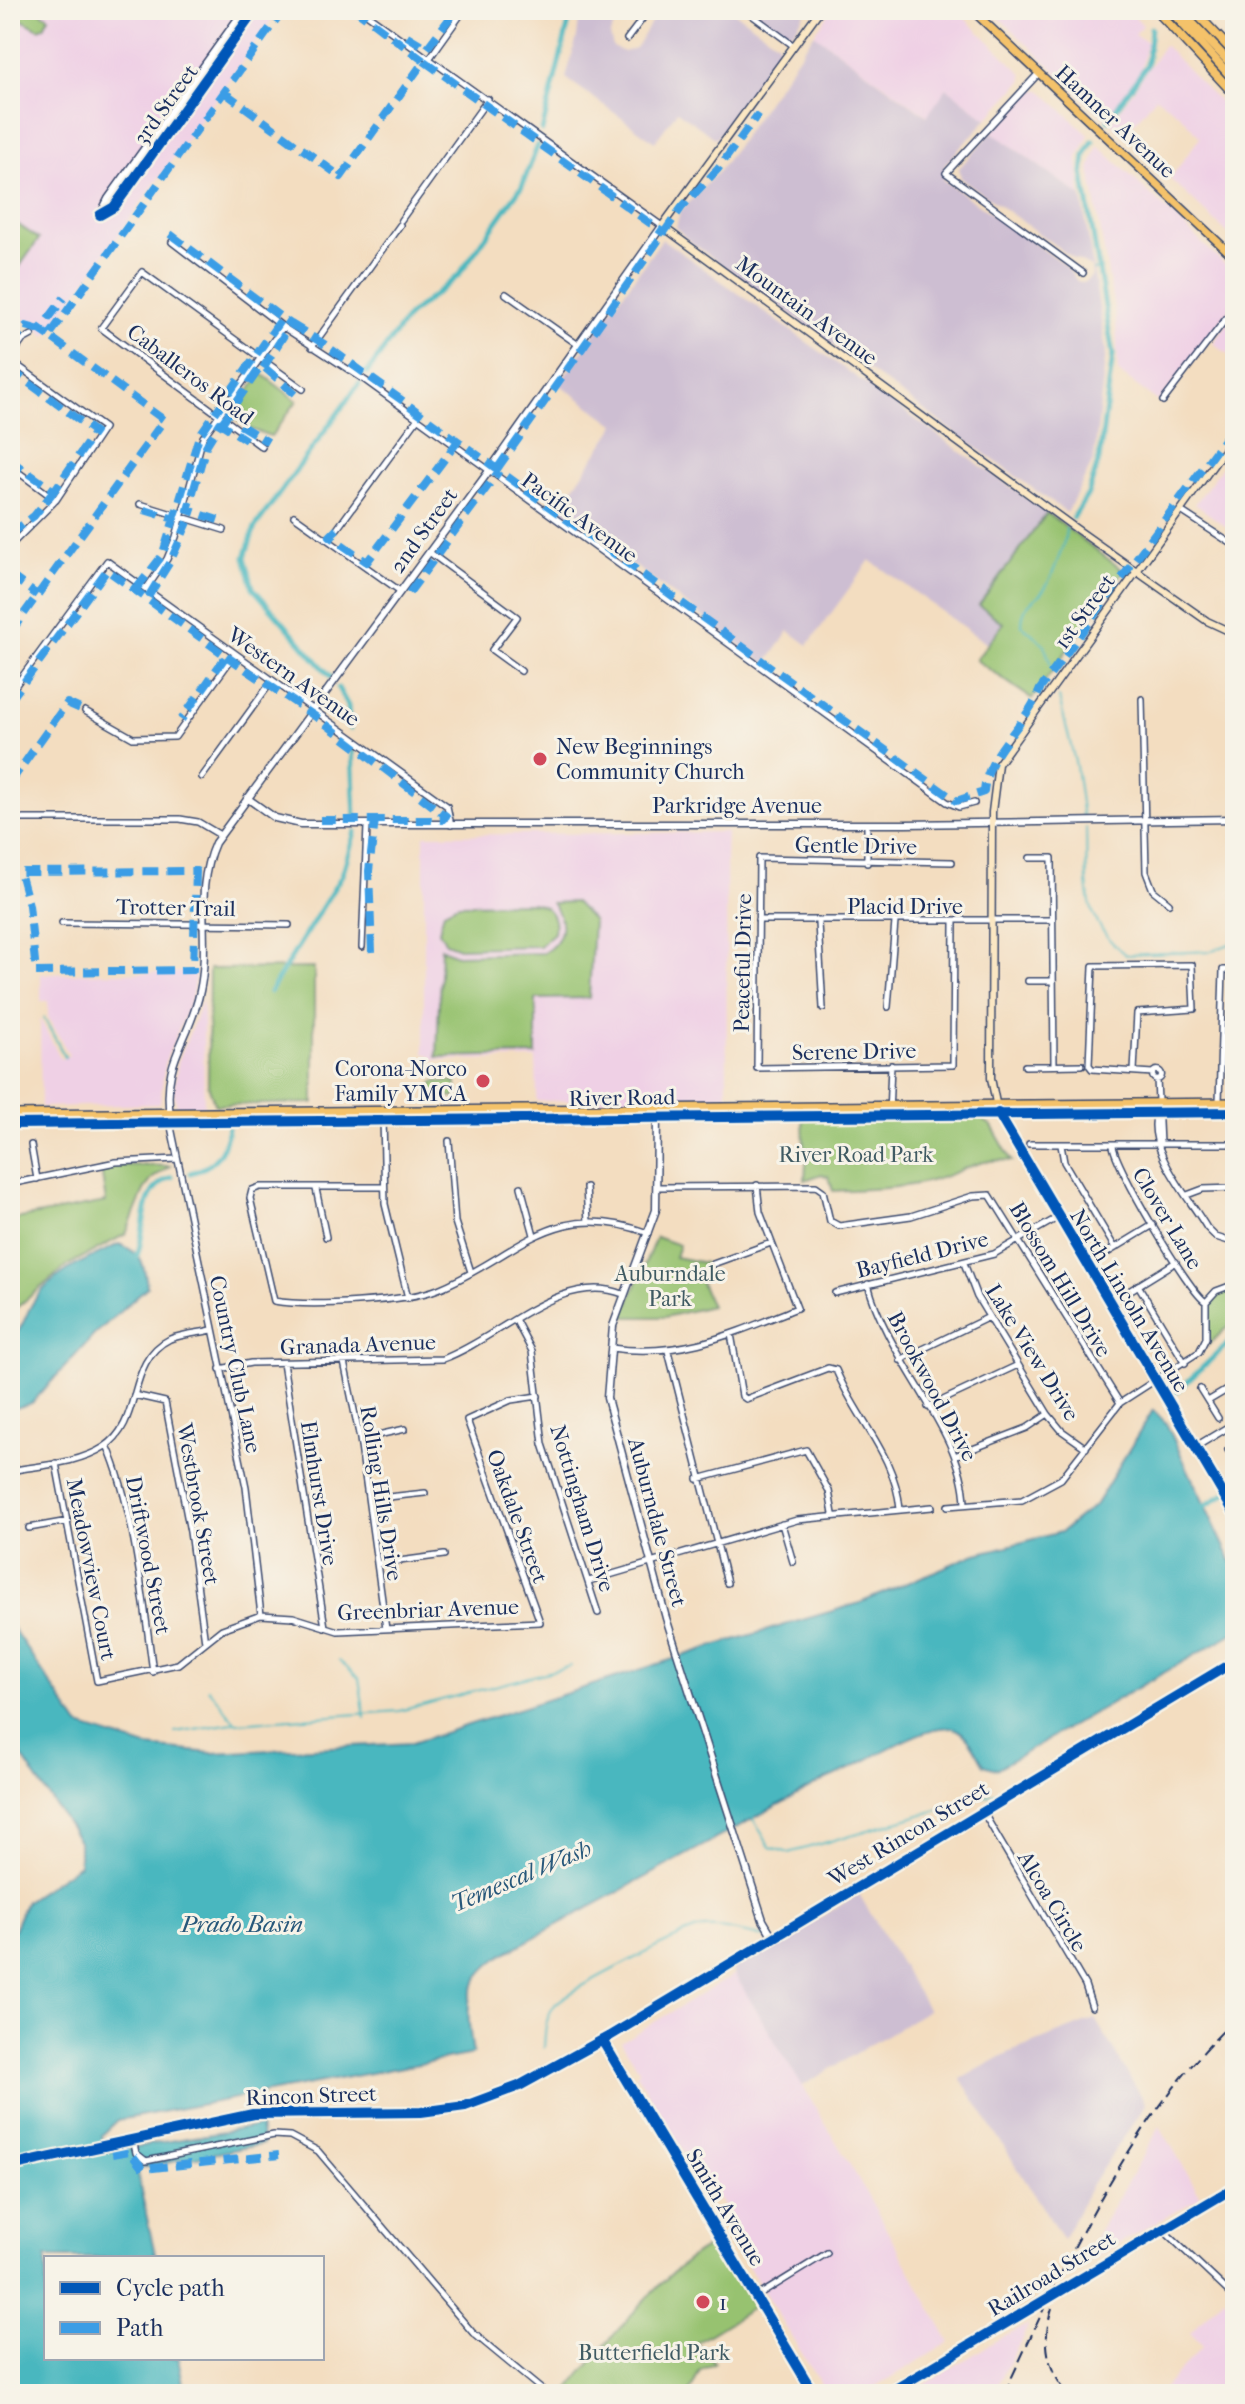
<svg xmlns="http://www.w3.org/2000/svg" width="1245" height="2404" viewBox="0 0 1245 2404" font-family="'IM FELL French Canon',serif">
	<style>
		.built { fill: #efd0e5 }
		.industrial { fill: #cdbed2 }
		.green { fill: #97c26f; stroke: #597866; stroke-width: 2 }
		.water { fill: #48b7bf; stroke: #32738e; stroke-width: 2 }
		.lines { fill: none; stroke-linecap: round; stroke-linejoin: round }
		.stream { stroke: #48b7bf; stroke-width: 2 }
		.canal { stroke: #48b7bf; stroke-width: 5 }
		.minor-casing { stroke: #3b496d; stroke-width: 8 }
		.tertiary-casing { stroke: #3b496d; stroke-width: 9 }
		.secondary-casing { stroke: #3b496d; stroke-width: 9 }
		.primary-casing { stroke: #3b496d; stroke-width: 10 }
		.motorway-casing { stroke: #3b496d; stroke-width: 11 }
		.minor { stroke: #fff; stroke-width: 5 }
		.tertiary { stroke: #fff; stroke-width: 6 }
		.secondary { stroke: #fbe7c3; stroke-width: 6 }
		.primary { stroke: #f4c26a; stroke-width: 7 }
		.motorway { stroke: #f4c26a; stroke-width: 8 }
		.rail { stroke: #1b2f5e; stroke-width: 2; stroke-dasharray: 12 6; stroke-linecap: butt }
		.quiet { stroke: #3b9de6; stroke-width: 8; stroke-dasharray: 16 8; stroke-linecap: butt }
		.cycleway-casing { stroke: #f7f3e8; stroke-width: 15 }
		.cycleway { stroke: #0057b8; stroke-width: 10 }
		.poi-dot { fill: #d1495b; stroke: #f7f3e8; stroke-width: 3 }
		.labels { text-anchor: middle; stroke-width: 6; stroke-linejoin: round; paint-order: stroke }
		.street-label { font-size: 22px; fill: #1b2f5e; stroke: #f7f3e8 }
		.poi-label { font-size: 22px; fill: #1b2f5e; stroke: #f7f3e8; text-anchor: start }
		.park-label { font-size: 22px; fill: #405b63; stroke: #f7f3e8 }
		.water-label { font-size: 24px; font-style: italic; fill: #28587b; stroke: #f7f3e8 }
	</style>
	<rect width="100%" height="100%" fill="#f7f3e8"/>
	<filter id="ink" filterUnits="userSpaceOnUse"><feTurbulence type="fractalNoise" baseFrequency=".0125" numOctaves="2"/><feDisplacementMap in="SourceGraphic" scale="16" xChannelSelector="R" yChannelSelector="G"/><feConvolveMatrix kernelMatrix="1 2 1 2 8 2 1 2 1" color-interpolation-filters="sRGB"/></filter>
	<filter id="wash" filterUnits="userSpaceOnUse"><feTurbulence type="fractalNoise" baseFrequency=".006" numOctaves="4" result="noise"/><feDisplacementMap in="SourceGraphic" scale="32" xChannelSelector="R" yChannelSelector="G"/><feGaussianBlur stdDeviation="1.8" result="paint"/><feColorMatrix in="noise" values="0 0 0 0 0 0 0 0 0 0 0 0 0 0 0 0 0 1.4 0 .05"/><feComposite in="paint" operator="in"/></filter>
	<g filter="url(#wash)">
		<rect width="100%" height="100%" fill="#f3ddc0"/>
		<path class="built" d="M10,10H279L46,336L10,307Z
			M832,10H956L1022,73L1023,80L987,119L947,88L928,116L814,34Z
			M991,10H1128L1143,25L1134,34L1147,42L1141,71L1106,119Z
			M1164,45L1235,118V240L1170,179L1200,137L1179,114L1156,97L1124,135L1111,123Z
			M1033,90H1041L1089,135L1078,158L1081,196L992,132Z
			M1098,145L1235,274V301L1159,402L1118,372L1116,320L1090,169Z
			M1235,313V359L1213,343Z
			M1235,449V533L1195,504Z
			M726,832L727,1099L537,1101L536,1059L432,1060V1056L424,1053V835Z
			M196,972L191,1000L165,1062L160,1104L41,1107L40,1019L61,1059L69,1055L48,1017V1001H41V974Z
			M203,999L204,1106H177L174,1091L178,1062Z
			M735,1974L858,2178L950,2342L864,2394H827L729,2235L734,2225L720,2199L714,2201L637,2075L639,2069L621,2042Z
			M1160,2126L1201,2197L1087,2262L1083,2258Z
			M1224,2297L1235,2307V2394H1158L1203,2346L1190,2333Z
			M1029,2325L993,2394H909L1007,2334Z"/>
		<path class="industrial" d="M580,10H637L612,29L610,35L613,47L624,52L636,48L659,10H731L778,43L779,52L716,139L677,111L655,142L566,78L577,37Z
			M754,10H807L794,31L785,33Z
			M814,34L927,116L947,88L987,119L945,164L943,180L1065,265L1077,281L1084,283L1092,276L1091,267L1073,258L961,178L959,168L992,132L1082,197L1106,351L1094,459L1067,513L688,240L676,227L680,212L719,171Z
			M662,239L1047,513L979,605L1003,622L987,644L870,560L808,645L789,631L766,664L559,509L616,425L559,384Z
			M859,1894L928,2010L802,2086L732,1970Z
			M1095,2019L1146,2104L1092,2184L1063,2240L961,2079L1008,2053Z"/>
		<path class="green" d="M10,10H38L49,17L44,27L39,29L10,14Z
			M10,219L39,239L10,280Z
			M261,373L297,401L271,436L252,430L232,416Z
			M1047,513L1124,571L1032,699L976,660L1003,623L979,605Z
			M575,902L593,921L589,998L536,999V1055L437,1057L441,948L456,955L543,953C564,941 567,922 552,903Z
			M530,903C548,904 557,915 554,933L539,946L459,948L446,943L439,931L444,911L458,904Z
			M314,968V1103L215,1105L208,1085L209,969Z
			M455,1081L458,1094L455,1097L431,1096L433,1082Z
			M980,1118L992,1126L1012,1161C978,1157 965,1171 934,1180C902,1189 866,1189 833,1191L829,1177L822,1174L805,1180L807,1148H804L803,1119Z
			M120,1165L170,1166L153,1178L144,1190L126,1234L68,1265L10,1313V1220L106,1202L101,1169Z
			M656,1237L679,1245L675,1257L705,1263L708,1270L701,1283L711,1306L665,1317H623Z
			M1235,1289V1320L1208,1345C1210,1321 1202,1293 1235,1289Z
			M712,2245L718,2247L754,2307L696,2343L715,2363L700,2371L689,2394H565C595,2357 671,2261 712,2245Z"/>
		<path class="water" d="M119,1244C141,1252 145,1264 147,1287L94,1335L32,1403L10,1410V1339C24,1329 25,1314 34,1301C52,1273 90,1258 119,1244Z
			M1153,1410L1166,1423L1235,1569V1632L996,1769L984,1765C977,1753 971,1738 958,1730C932,1715 857,1770 826,1779L507,1952C461,1980 466,2006 473,2054L118,2120L102,2135L104,2152L260,2126L263,2144L136,2169L156,2258H46V2358H178L183,2383L176,2394H10V1939L26,1901L79,1865V1841L10,1739V1624L79,1726L147,1747L212,1753L412,1743L717,1645L860,1603L973,1555L1061,1532L1096,1504Z"/>
		<g class="lines">
			<path class="stream" d="M1093,270L1101,269
				M1052,668L1044,644L1022,625C1022,607 1029,604 1040,594C1050,585 1066,542 1066,528
				M1059,698L1076,766L1083,818
				M1086,828C1088,883 1079,918 1126,955L1211,951L1235,942
				M10,866H11
				M44,1018L65,1057
				M339,1661L359,1678L365,1718
				M208,1688L236,1723L399,1711L571,1666
				M175,1732L233,1723
				M752,1817L770,1847L789,1853L996,1793
				M544,2048C545,2033 545,2018 554,2006C564,1992 678,1935 698,1929C718,1924 746,1934 766,1937"/>
			<path class="canal" d="M1108,120L1147,65L1151,28
				M542,131L572,10
				M367,373L408,316L458,276L522,186L538,145
				M1073,518L1088,494L1099,460L1113,355L1083,173L1085,155L1093,141
				M331,677L253,588L245,557L255,527L359,384
				M338,688L348,706L350,729
				M352,747L355,818
				M270,992L342,875L355,832
				M190,1173C214,1167 225,1152 228,1128
				M136,1258C148,1231 137,1189 172,1177
				M1174,1394L1235,1337
				M1198,1510L1235,1488"/>
		</g>
	</g>
	<g filter="url(#ink)">
		<g class="lines">
			<g class="minor-casing">
				<path id="minor" d="M226,10L250,18
					M361,10L662,226
					M745,10L794,46
					M627,39L649,10
					M429,59L464,10
					M1039,73L946,173L1083,273
					M401,220L488,99
					M172,242L283,327L366,381L947,802L959,807L974,803
					M506,294L577,344
					M312,347L400,225
					M10,358L23,340L32,335
					M10,360L104,428L56,500L10,546
					M1163,401L1235,307
					M262,447L101,328L142,272L303,389
					M10,466L56,500
					M140,504L224,530
					M1181,511L1235,546
					M294,516L400,591
					M337,529L418,418
					M429,552L517,617L492,650L521,671
					M146,589L167,559L176,537L203,437L283,327
					M10,693L107,561L447,806L451,825
					M1142,699L1146,872L1153,890L1169,903
					M85,711L133,738L175,737L235,654
					M202,777L272,681
					M10,819H180L198,822L220,835
					M1030,858H1052L1054,1065
					M952,862L759,858L757,1068L953,1065L954,922
					M867,863V824
					M758,920H1052
					M62,923L289,925
					M818,923L823,1008
					M362,947L367,826
					M1028,981H1053
					M888,1007L895,922
					M1025,1066L1082,1065
					M1152.5 1075a4.5 4.5 0 1 1 9 0a4.5 4.5 0 1 1-9 0Z
					M1134,1071L1137,1013L1194,1009L1192,965L1093,966L1089,1065L1092,1069L1153,1073
					M1157,1079L1160,1144
					M1219,1102L1223,970H1235
					M1157,1112C1145,1149 1189,1197 1207,1228L1216,1237L1235,1243
					M889,1114L891,1065
					M383,1118L385,1204L408,1298
					M170,1122L246,1487L261,1615
					M449,1141L455,1222L471,1272
					M1029,1144H1235
					M31,1145L37,1179
					M1061,1145L1064,1162L1115,1248
					M1113,1145C1113,1163 1190,1294 1206,1302
					M10,1184L116,1162L177,1159
					M383,1187H260L252,1190L250,1198L274,1301C309,1307 406,1302 438,1289C518,1257 550,1197 648,1233
					M521,1187L534,1235
					M586,1187L588,1222
					M658,1187L816,1186L823,1191L830,1221L839,1226L911,1216L973,1196L990,1195L1120,1403
					M316,1189L326,1237
					M1187,1195L1203,1189L1235,1188
					M1097,1259L1153,1225
					M964,1263L977,1297L1048,1414L1062,1431L1086,1448
					M713,1264L771,1243
					M868,1284C888,1362 963,1429 965,1504
					M1234,1284L1235,1273
					M1138,1285L1185,1363
					M835,1293L994,1254L1057,1218
					M1121,1296L1176,1262
					M516,1321L532,1351L543,1444L598,1613
					M731,1334L742,1396L746,1399L828,1368L836,1370C856,1419 895,1454 900,1509
					M611,1348C682,1358 732,1334 797,1308L760,1212L757,1185
					M668,1351L727,1583
					M900,1360L989,1317
					M344,1362L360,1439L386,1629
					M283,1363L325,1627
					M220,1369L251,1363L443,1359C500,1338 561,1270 623,1294
					M1200,1389L1218,1418
					M134,1395L165,1402L190,1532L205,1642
					M1208,1401L1235,1385
					M928,1407L1018,1365
					M360,1439L405,1429
					M107,1445C134,1506 144,1605 153,1672
					M1228,1450L1235,1446
					M957,1455L1027,1428L1048,1414
					M56,1463L97,1681L178,1664L222,1629L261,1615L293,1617L338,1631L540,1622L467,1420L511,1400L538,1396
					M15,1470C44,1465 79,1463 104,1447C144,1422 125,1361 170,1339C182,1334 199,1333 212,1330
					M698,1479L806,1450L829,1491L833,1514
					M370,1499L425,1493
					M948,1506L1022,1500L1061,1479L1120,1403L1199,1352L1206,1338V1302L1216,1291L1235,1284
					M782,1524L793,1562
					M29,1528L68,1521
					M377,1564L444,1555
					M589,1581L797,1520L932,1507
					M983,1812L1085,1985L1092,2007
					M133,2139L136,2153L146,2161L274,2135L290,2136L318,2151L473,2333L547,2394
					M1163,2230L1235,2298
					M756,2297L827,2253"/>
			</g>
			<g class="tertiary-casing">
				<path id="tertiary" d="M100,215L114,207L255,10
					M100,215L108,199L244,10
					M247,798L275,818L301,824H906L1235,819
					M657,1115L656,1210L613,1326L607,1398L666,1618L763,1920L773,1937
					M170,1116C162,1058 190,1041 200,991C211,941 193,892 215,843L486,475L662,226
					M1195,1447L1235,1423"/>
			</g>
			<g class="secondary-casing">
				<path id="secondary" d="M820,10L662,226L1075,528L1207,621L1235,634
					M1235,435L998,764L992,812L991,1078L998,1113L1021,1157L1235,1514
					M602,2040L814,2394
					M10,2166L253,2114L421,2112L465,2106L519,2086L608,2037L1235,1661
					M887,2394L1235,2187"/>
			</g>
			<g class="primary-casing">
				<path id="primary" d="M972,10L1235,258
					M10,1114L1235,1102
					M10,1124L1235,1112"/>
			</g>
			<g class="motorway-casing">
				<path id="motorway" d="M1156,10L1235,95
					M1170,10L1235,81
					M1180,10L1235,68
					M1193,10L1235,54"/>
			</g>
			<use href="#minor" class="minor"/>
			<use href="#tertiary" class="tertiary"/>
			<use href="#secondary" class="secondary"/>
			<use href="#primary" class="primary"/>
			<use href="#motorway" class="motorway"/>
			<path class="rail" d="M1052,2308C1042,2340 1046,2369 1068,2394
				M1004,2394C1067,2259 1126,2125 1235,2019"/>
			<path class="quiet" d="M407,36L427,48L456,10
				M424,61L665,234
				M224,92L341,177L424,61L356,10
				M170,234L282,318L199,436L174,519
				M291,324L324,344L956,801L984,792C987,751 1026,726 1040,689L1233,427
				M49,336L40,330L64,298
				M10,345L26,326L40,330
				M263,368L291,324L285,320
				M10,369L95,432L54,491L10,460
				M222,423L259,369L265,368L295,394
				M240,425L268,442
				M497,469L682,207L718,169L758,114
				M218,520L188,510L206,446L220,423L246,440
				M337,529L330,536L367,562L458,441
				M10,534L34,516L54,491
				M10,575L37,595
				M136,589L162,556L174,519L138,508
				M409,593L499,471
				M148,597L171,560L188,522
				M10,633L164,420L49,336L283,10
				M226,656L319,719L446,816L442,820H320
				M10,701L107,570L226,656L181,720
				M10,783L67,703L85,711
				M196,871L193,970L36,972L29,905L20,872Z
				M372,952L369,871L375,820
				M112,2154L129,2151L143,2169L279,2155"/>
			<g class="cycleway-casing">
				<path id="cycleway" d="M100,215L114,207L255,10
					M998,1113L1235,1514
					M10,1124L1235,1112
					M602,2040L814,2394
					M10,2166L253,2114L421,2112L465,2106L519,2086L608,2037L1235,1661
					M887,2394L1235,2187"/>
			</g>
			<use href="#cycleway" class="cycleway"/>
		</g>
	</g>
	<g class="poi-dot">
		<circle cx="540" cy="759" r="8"/>
		<circle cx="483" cy="1081" r="8"/>
		<circle cx="703" cy="2302" r="8"/>
	</g>
	<g class="labels">
		<g class="street-label">
			<text transform="translate(165 104) rotate(-54)" y="8">3rd Street</text>
			<text transform="translate(1116 121) rotate(43)" y="8">Hamner Avenue</text>
			<text transform="translate(807 310) rotate(36)" y="8">Mountain Avenue</text>
			<text transform="translate(191 374) rotate(37)" y="8">Caballeros Road</text>
			<text transform="translate(580 517) rotate(36)" y="8">Pacific Avenue</text>
			<text transform="translate(423 530) rotate(-54)" y="8">2nd Street</text>
			<text transform="translate(1084 611) rotate(-54)" y="8">1st Street</text>
			<text transform="translate(294 676) rotate(35)" y="8">Western Avenue</text>
			<text x="737" y="813">Parkridge Avenue</text>
			<text transform="translate(856 845) rotate(1)" y="8">Gentle Drive</text>
			<text x="905" y="914">Placid Drive</text>
			<text transform="translate(176 907) rotate(1)" y="8">Trotter Trail</text>
			<text transform="translate(742 963) rotate(-89)" y="8">Peaceful Drive</text>
			<text transform="translate(854 1051) rotate(-1)" y="8">Serene Drive</text>
			<text transform="translate(622 1097) rotate(-1)" y="8">River Road</text>
			<text transform="translate(1168 1218) rotate(59)" y="8">Clover Lane</text>
			<text transform="translate(922 1254) rotate(-14)" y="8">Bayfield Drive</text>
			<text transform="translate(1061 1279) rotate(59)" y="8">Blossom Hill Drive</text>
			<text transform="translate(1130 1300) rotate(59)" y="8">North Lincoln Avenue</text>
			<text transform="translate(358 1344) rotate(-2)" y="8">Granada Avenue</text>
			<text transform="translate(1033 1352) rotate(58)" y="8">Lake View Drive</text>
			<text transform="translate(236 1364) rotate(78)" y="8">Country Club Lane</text>
			<text transform="translate(933 1386) rotate(62)" y="8">Brookwood Drive</text>
			<text transform="translate(320 1493) rotate(81)" y="8">Elmhurst Drive</text>
			<text transform="translate(382 1493) rotate(81)" y="8">Rolling Hills Drive</text>
			<text transform="translate(199 1504) rotate(80)" y="8">Westbrook Street</text>
			<text transform="translate(583 1508) rotate(73)" y="8">Nottingham Drive</text>
			<text transform="translate(518 1516) rotate(70)" y="8">Oakdale Street</text>
			<text transform="translate(658 1522) rotate(75)" y="8">Auburndale Street</text>
			<text transform="translate(149 1555) rotate(79)" y="8">Driftwood Street</text>
			<text transform="translate(92 1569) rotate(79)" y="8">Meadowview Court</text>
			<text transform="translate(428 1609) rotate(-2)" y="8">Greenbriar Avenue</text>
			<text transform="translate(908 1833) rotate(-31)" y="8">West Rincon Street</text>
			<text transform="translate(1053 1901) rotate(59)" y="8">Alcoa Circle</text>
			<text transform="translate(311 2095) rotate(-2)" y="8">Rincon Street</text>
			<text transform="translate(726 2207) rotate(59)" y="8">Smith Avenue</text>
			<text transform="translate(1051 2273) rotate(-31)" y="8">Railroad Street</text>
		</g>
		<g class="poi-label">
			<text x="556" y="754">New Beginnings<tspan x="556" dy="25">Community Church</tspan></text>
			<text x="467" y="1076" text-anchor="end">Corona-Norco<tspan x="467" dy="25">Family YMCA</tspan></text>
			<text x="719" y="2310">1</text>
		</g>
		<g class="park-label">
			<text x="856" y="1162">River Road Park</text>
			<text x="670" y="1281">Auburndale<tspan x="670" dy="25">Park</tspan></text>
			<text x="654" y="2360">Butterfield Park</text>
		</g>
		<g class="water-label">
			<text transform="translate(521 1876) rotate(-23)" y="8">Temescal Wash</text>
			<text x="242" y="1932">Prado Basin</text>
		</g>
	</g>
	<rect width="1245" height="2404" fill="none" stroke="#f7f3e8" stroke-width="40"/>
	<rect x="44" y="2256" width="280" height="104" fill="#f7f3e8" stroke="#9fa5b1" stroke-width="2"/>
	<rect x="60" y="2282" width="40" height="12" fill="#0057b8" stroke="#9fa5b1" stroke-width="2"/>
	<text x="116" y="2296" font-size="24" fill="#1b2f5e">Cycle path</text>
	<rect x="60" y="2322" width="40" height="12" fill="#3b9de6" stroke="#9fa5b1" stroke-width="2"/>
	<text x="116" y="2336" font-size="24" fill="#1b2f5e">Path</text>
</svg>
